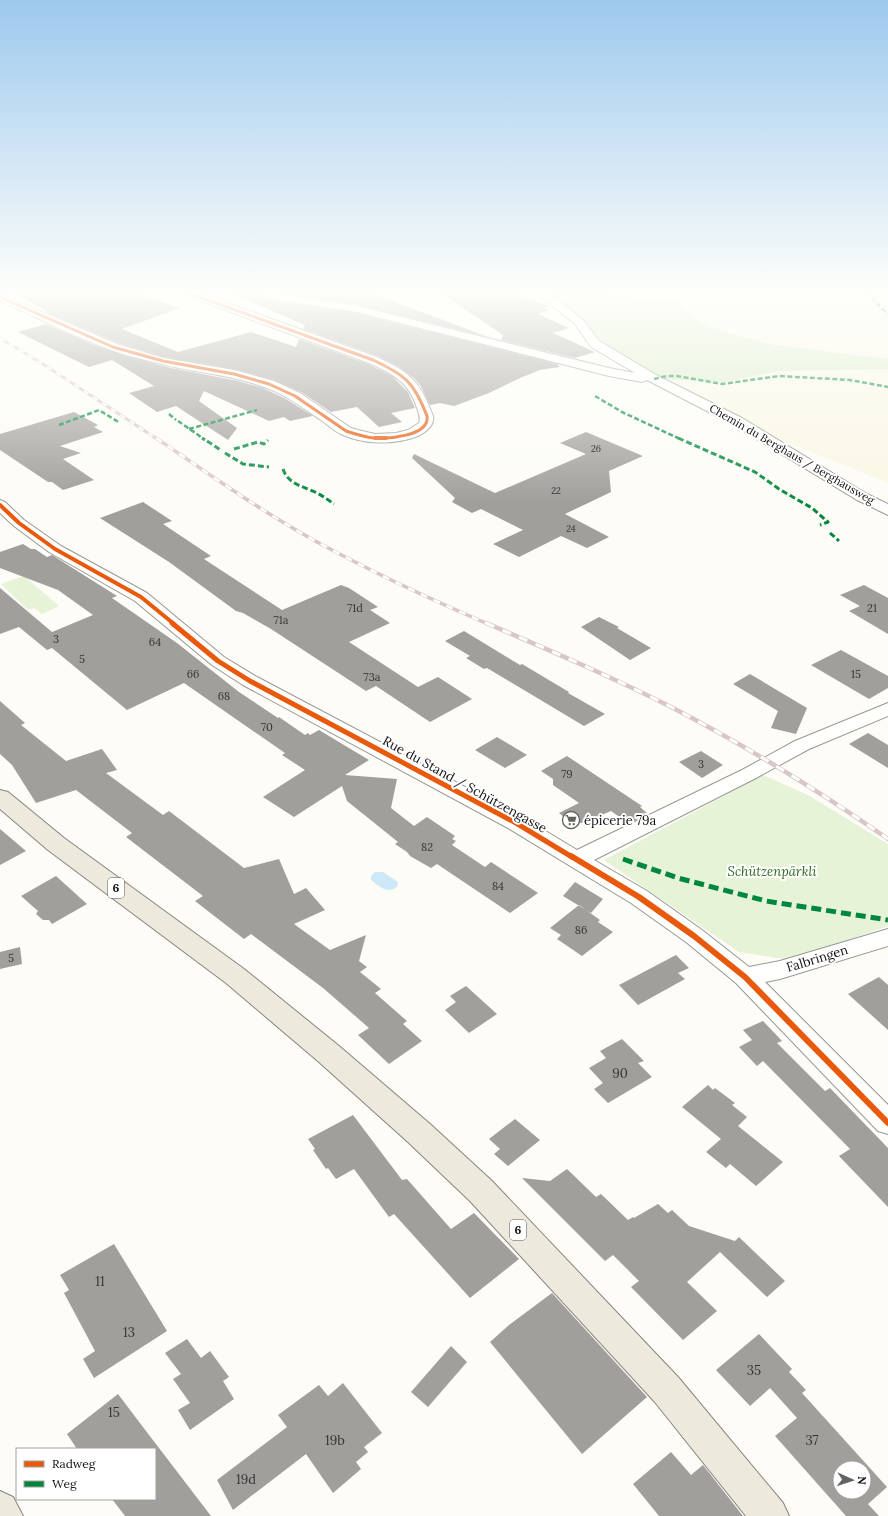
<svg xmlns="http://www.w3.org/2000/svg" width="888" height="1516" viewBox="0 0 888 1516" font-family="Lora,serif">
	<style>
		.farmland { fill: #f9f7e4 }
		.green { fill: #e7f3d7 }
		.forest { fill: #d8eac5 }
		.water { fill: #cde8f7 }
		.building { fill: #a19f9c; fill-rule: evenodd }
		.lines { fill: none; stroke-linecap: round; stroke-linejoin: round }
		.minor-casing { stroke: #979795; stroke-width: 2 }
		.primary-casing { stroke: #858482; stroke-width: 2 }
		.minor { fill: #fffffe; fill-rule: evenodd }
		.primary { fill: #ede9dc; fill-rule: evenodd }
		.rail-far2-casing { stroke: #d9c6c7; stroke-width: 3 }
		.rail-far1-casing { stroke: #d9c6c7; stroke-width: 3.5 }
		.rail-casing { stroke: #d9c6c7; stroke-width: 4.5 }
		.rail-far2 { stroke: #fff; stroke-width: 2; stroke-dasharray: 5.5; stroke-linecap: butt }
		.rail-far1 { stroke: #fff; stroke-width: 2.5; stroke-dasharray: 7; stroke-linecap: butt }
		.rail { stroke: #fff; stroke-width: 3; stroke-dasharray: 9; stroke-linecap: butt }
		.quiet-far2 { stroke: #00873e; stroke-width: 2.5; stroke-dasharray: 5 2.5; stroke-linecap: butt }
		.quiet-far1 { stroke: #00873e; stroke-width: 3; stroke-dasharray: 6 3; stroke-linecap: butt }
		.quiet { stroke: #00873e; stroke-width: 5; stroke-dasharray: 10 5; stroke-linecap: butt }
		.cycleway-far3-casing { stroke: #fff; stroke-width: 4.5 }
		.cycleway-far2-casing { stroke: #fff; stroke-width: 6 }
		.cycleway-far1-casing { stroke: #fff; stroke-width: 8 }
		.cycleway-casing { stroke: #fff; stroke-width: 8 }
		.cycleway-far3 { stroke: #e8590c; stroke-width: 3 }
		.cycleway-far2 { stroke: #e8590c; stroke-width: 4 }
		.cycleway-far1 { stroke: #e8590c; stroke-width: 5 }
		.cycleway { stroke: #e8590c; stroke-width: 6 }
		.labels { text-anchor: middle; stroke-width: 4; stroke-linejoin: round; paint-order: stroke }
		.far-number-label { font-size: 9px; fill: #353434 }
		.far-street-label { font-size: 11px; fill: #111; stroke: #fff }
		.number-label { font-size: 11px; fill: #353434 }
		.shield { fill: #fff; stroke: #585858; stroke-width: 1 }
		.shield-label { font-size: 12px; font-weight: bold; fill: #111 }
		.street-label { font-size: 13px; fill: #111; stroke: #fff }
		.poi-label { font-size: 13px; fill: #111; stroke: #fff; text-anchor: start }
		.park-label { font-size: 13px; font-style: italic; fill: #2f6b1f; stroke: #fff }
		.near-number-label { font-size: 13px; fill: #353434 }
	</style>
	<rect width="100%" height="100%" fill="#fdfcf7"/>
	<path class="farmland" d="M728,291H886L888,293V359L774,345L735,335L709,326L692,317L676,301Z
		M888,369V483L769,435L654,379L724,382L779,371Z"/>
	<path class="green" d="M24,576L59,606L42,614L34,608L28,610L1,584Z
		M763,775L808,795L888,844V926L848,940L796,961L739,952L604,860Z"/>
	<path class="forest" d="M539,291H594L676,301L692,317L709,326L735,335L774,345L888,359V369L779,371L724,382L654,379L595,344L579,322Z"/>
	<path class="water" d="M375,872H383L398,882L397,887C387,894 380,887 371,880V876Z"/>
	<path class="building" d="M8,291H128L180,308L122,329L178,352L251,332L296,347L299,339L368,364L392,376L408,392L415,408L391,413L402,422L379,427L357,407L331,412L301,392L274,380L234,369L164,357L118,343L45,312L47,311Z
		M226,291H254L255,294L271,300L357,313L557,364L560,367L540,370L520,378L489,393L454,406L440,403L430,405L420,385L414,378L399,367L378,356L303,329L305,325Z
		M273,291H377V295L488,337L357,305Z
		M438,291H520L521,296L548,306L543,308L550,310L538,314L569,328L553,333L595,352L575,358L501,340L503,335Z
		M46,324L94,345L126,356L171,368L238,381L263,388L286,399L313,416L290,421L284,417L269,421L204,391L199,401L237,428L228,440L176,406L157,412L129,393L154,386L112,360L89,367L18,332Z
		M74,412L98,425L94,427L103,432L60,446L81,453L63,459L94,480L63,490L52,482H48L0,450V434Z
		M586,432L643,456L609,471L611,492L565,514L609,537L587,548L561,536L519,557L493,544L523,530L481,509L472,513L452,502L455,498L412,458L414,454L495,493L586,454L560,443Z
		M143,502L172,521L163,524L211,556L204,559L282,610L341,585L349,588L378,607L370,610L390,623L349,642L418,687L438,677L472,699L430,722L376,686L366,691L271,629L243,613L236,611L169,562L100,518Z
		M23,544L31,549H35L47,557L52,555L117,596L112,598L177,643L239,692L278,718L279,717L305,735L308,733L310,735L319,730L369,760L345,775L397,779L391,808L414,826L427,817L455,836L452,839L456,841L452,845L485,867L491,862L538,893L510,913L437,864L431,868L410,856L407,852L395,844L398,842L347,801L342,786L294,817L263,797L305,770L282,755L285,753L184,683L127,710L52,648L47,650L19,627L0,634V588L52,632L93,615L58,590L0,568V552Z
		M864,585L888,598V634L849,611L860,606L840,595Z
		M599,617L619,627L617,628L651,648L630,660L581,627Z
		M464,631L520,665L522,664L569,692L568,693L605,714L584,726L487,668L484,669L466,658L470,656L445,641Z
		M841,650L888,676V688L869,699L811,665Z
		M750,674L807,708L796,734L771,728L778,711L733,684Z
		M0,701L25,723L21,725L66,761L102,749L117,770L106,773L163,815L169,811L244,868L279,859L294,894L306,888L325,910L294,924L330,950L366,935L359,961L367,967L360,972L381,989L375,993L407,1021L403,1024L422,1041L389,1064L358,1035L369,1028L323,988L251,934L244,939L195,901L203,896L126,837L132,833L76,790L36,803L12,765L0,754Z
		M868,733L888,745V768L849,744Z
		M497,737L527,755L505,768L475,750Z
		M701,751L723,765L702,778L679,762Z
		M567,756L642,806L640,807L648,814L632,822L625,816L621,818L611,811L582,823L570,822L559,813L579,803L553,785V779L541,771Z
		M0,829L26,851L0,865Z
		M56,876L87,904L52,924L49,920H43L36,914L38,911L21,896Z
		M575,882L603,899L591,913L563,896Z
		M579,905L600,920L598,922L613,932L582,956L557,939L561,935L550,928Z
		M20,947L22,964L0,969V952Z
		M676,955L689,968L678,973L685,979L638,1005L619,985Z
		M879,977L888,985V1030L848,994Z
		M466,986L497,1014L469,1033L445,1010L456,1002L450,996Z
		M763,1021L782,1041L777,1043L825,1091L830,1088L888,1148V1207L839,1156L850,1149L763,1061L757,1066L739,1047L752,1040L743,1030Z
		M622,1039L644,1061L638,1063L652,1077L608,1103L594,1089L603,1083L589,1068L606,1058L600,1051Z
		M708,1085L713,1090L715,1088L735,1103L732,1105L747,1117L738,1126L783,1162L756,1186L730,1164L726,1168L706,1152L721,1139L682,1107Z
		M353,1115L402,1180L407,1179L451,1229L474,1213L519,1259L470,1298L394,1214L389,1217L354,1169L336,1179L328,1168L326,1169L313,1150L315,1149L308,1139Z
		M515,1119L540,1140L508,1166L494,1154L500,1149L489,1139Z
		M567,1169L596,1197L601,1194L628,1220L633,1217L634,1218L658,1204L668,1213L672,1210L689,1226L735,1241L739,1237L785,1281L767,1297L720,1252L687,1282L717,1311L683,1340L631,1287L639,1281L613,1255L605,1261L522,1178L550,1181Z
		M114,1244L167,1331L94,1378L83,1359L95,1351L64,1293L69,1290L60,1275Z
		M552,1293L647,1397L582,1454L490,1342L509,1325Z
		M759,1334L792,1369L789,1372L806,1390L802,1393L887,1487L868,1504L879,1516H846L775,1436L797,1418L770,1388L750,1406L716,1370ZM840,1468H864V1492H840Z
		M187,1339L201,1358L210,1351L229,1377L223,1381L234,1399L190,1430L178,1410L190,1403L173,1379L181,1374L165,1353Z
		M451,1346L467,1362L428,1407L411,1392Z
		M343,1383L382,1433L364,1447L368,1452L356,1462L361,1469L333,1493L306,1454L233,1510L217,1480L287,1427L278,1415L319,1385L328,1396Z
		M118,1394L146,1431L211,1516H125L112,1499H155V1449H77L67,1434Z
		M671,1452L691,1475L703,1465L743,1516H659L633,1484Z"/>
	<g class="lines">
		<g class="minor-casing">
			<path id="minor" d="M178,291H194L377,357C411,373 420,381 433,416C435,425 426,432 418,436C395,445 364,445 341,434C334,431 328,425 321,420C303,408 285,394 264,387C230,374 193,373 158,363C141,359 124,355 108,349C71,335 36,317 0,301V294L117,344L164,358L234,370L274,381L300,393L351,428L358,430L375,434L396,433L408,430L419,423C421,418 419,414 417,408C409,382 393,374 369,363L179,293Z
				M255,291H269L274,293L357,306L609,368L635,373L591,347L575,324L534,291H546L583,320L599,341L658,376L742,418L867,494L888,504V515L857,500L732,424L647,380L642,382L609,376L357,312L271,299L256,293Z
				M0,500L5,502L24,520L61,546L147,593L224,657L257,677L524,818L577,850L742,770L795,741L888,703V716L809,749L756,778L594,860L647,891L702,930L749,967L780,961L888,929V946L780,979L765,982L888,1105V1134L878,1131L736,983L686,942L631,903L508,828L243,685L212,665L135,601L49,552L14,526L0,513Z"/>
		</g>
		<g class="primary-casing">
			<path id="primary" d="M0,790L8,792L64,838L244,969L339,1046L430,1124L492,1181L678,1377L783,1503L789,1516H746L654,1401L470,1201L408,1142L319,1062L226,983L48,850L0,809Z
				M0,1491L13,1497L23,1516H0Z"/>
		</g>
		<use href="#minor" class="minor"/>
		<use href="#primary" class="primary"/>
		<g class="rail-far2-casing">
			<path id="rail-far2" d="M0,338L46,366L157,439"/>
		</g>
		<g class="rail-far1-casing">
			<path id="rail-far1" d="M156,438C209,474 262,512 319,543C374,573 430,599 488,624"/>
		</g>
		<g class="rail-casing">
			<path id="rail" d="M486,623C549,650 612,677 673,708C748,747 819,791 888,839"/>
		</g>
		<use href="#rail-far2" class="rail-far2"/>
		<use href="#rail-far1" class="rail-far1"/>
		<use href="#rail" class="rail"/>
		<path class="quiet-far2" d="M868,291L874,301L888,314
			M654,379L667,376H677L722,384L779,376L850,380L888,387
			M595,396L622,412L680,439
			M169,414L176,420
			M178,421L204,439
			M59,425L99,410L120,423
			M189,429L257,410"/>
		<path class="quiet-far1" d="M202,438L205,440
			M678,438L755,472L779,489L812,508L828,522L820,525
			M207,441L222,451
			M234,449L258,442L264,444L268,440
			M225,453L243,464L269,467
			M283,469C288,484 302,486 315,492C322,495 328,500 334,504
			M830,533L839,541"/>
		<path class="quiet" d="M623,859L678,878L766,901L888,920"/>
		<g class="cycleway-far3-casing">
			<path id="cycleway-far3" d="M0,297L113,347L163,361L234,374L269,384L295,396L346,431C355,434 364,437 374,438C388,439 430,436 427,416C414,382 405,375 373,360L183,291"/>
		</g>
		<g class="cycleway-far2-casing">
			<path id="cycleway-far2" d="M375,438H386
				M0,505L19,523L55,549L141,597L174,624"/>
		</g>
		<g class="cycleway-far1-casing">
			<path id="cycleway-far1" d="M172,623L218,661L250,681L516,823L572,857"/>
		</g>
		<g class="cycleway-casing">
			<path id="cycleway" d="M571,856L639,897L694,936L745,977L888,1123"/>
		</g>
		<use href="#cycleway-far3" class="cycleway-far3"/>
		<use href="#cycleway-far2" class="cycleway-far2"/>
		<use href="#cycleway-far1" class="cycleway-far1"/>
		<use href="#cycleway" class="cycleway"/>
	</g>
	<linearGradient id="sky" x2="0" y2="1"><stop stop-color="#9dc9ee"/><stop offset="0.58" stop-color="#fefefb"/><stop offset="1" stop-color="#fefefb" stop-opacity="0"/></linearGradient>
	<rect width="888" height="503" fill="url(#sky)"/>
	<defs>
		<g id="supermarket-ring" transform="scale(0.9)"><circle r="9.5" fill="#fff" stroke="#646362" stroke-width="1.5"/><path d="M-6-5.5h2.5l.6 2H6L4.5 2H-2.5L-4.4-4H-6ZM-1.5 3.2a1.3 1.3 0 1 0 .1 0ZM3 3.2a1.3 1.3 0 1 0 .1 0Z" fill="#646362"/></g>
	</defs>
	<g fill-rule="evenodd">
		<use href="#supermarket-ring" x="571" y="820"/>
	</g>
	<g class="labels">
		<g class="far-number-label">
			<text x="596" y="452">26</text>
			<text x="556" y="494">22</text>
			<text x="571" y="532">24</text>
		</g>
		<g class="far-street-label">
			<text transform="translate(792 454) rotate(30)" y="4">Chemin du Berghaus / Berghausweg</text>
		</g>
		<g class="number-label">
			<text x="355" y="612">71d</text>
			<text x="872" y="612">21</text>
			<text x="281" y="624">71a</text>
			<text x="56" y="643">3</text>
			<text x="155" y="646">64</text>
			<text x="82" y="663">5</text>
			<text x="193" y="678">66</text>
			<text x="856" y="678">15</text>
			<text x="372" y="681">73a</text>
			<text x="224" y="700">68</text>
			<text x="267" y="731">70</text>
			<text x="701" y="768">3</text>
			<text x="567" y="778">79</text>
			<text x="427" y="851">82</text>
			<text x="498" y="890">84</text>
			<text x="581" y="934">86</text>
			<text x="11" y="962">5</text>
		</g>
		<g class="shield">
			<rect x="108" y="878" width="16" height="20" rx="3"/>
			<rect x="510" y="1220" width="16" height="20" rx="3"/>
		</g>
		<g class="shield-label">
			<text x="116" y="892">6</text>
			<text x="518" y="1234">6</text>
		</g>
		<g class="street-label">
			<text transform="translate(465 784) rotate(29)" y="5">Rue du Stand / Schützengasse</text>
			<text transform="translate(817 958) rotate(-17)" y="5">Falbringen</text>
		</g>
		<g class="poi-label">
			<text x="584" y="825">épicerie 79a</text>
		</g>
		<g class="park-label">
			<text x="772" y="876">Schützenpärkli</text>
		</g>
		<g class="near-number-label">
			<text x="620" y="1078">90</text>
			<text x="100" y="1286">11</text>
			<text x="129" y="1337">13</text>
			<text x="754" y="1375">35</text>
			<text x="114" y="1417">15</text>
			<text x="335" y="1445">19b</text>
			<text x="812" y="1445">37</text>
			<text x="246" y="1484">19d</text>
		</g>
	</g>
	<rect x="16" y="1448" width="140" height="52" fill="#ffffff" stroke="#a0a0a0"/>
	<rect x="24" y="1461" width="20" height="6" fill="#e8590c" stroke="#a0a0a0"/>
	<text x="52" y="1468" font-size="12" fill="#111111">Radweg</text>
	<rect x="24" y="1481" width="20" height="6" fill="#00873e" stroke="#a0a0a0"/>
	<text x="52" y="1488" font-size="12" fill="#111111">Weg</text>
	<g transform="translate(852 1480) rotate(93)"><circle r="19" fill="#ffffff" stroke="#a0a0a0"/>
	<path d="M0-3L7 15L0 10L-7 15Z" fill="#646362"/>
	<text y="-6" font-size="11" font-weight="bold" text-anchor="middle" fill="#111111">N</text>
	</g>
</svg>
